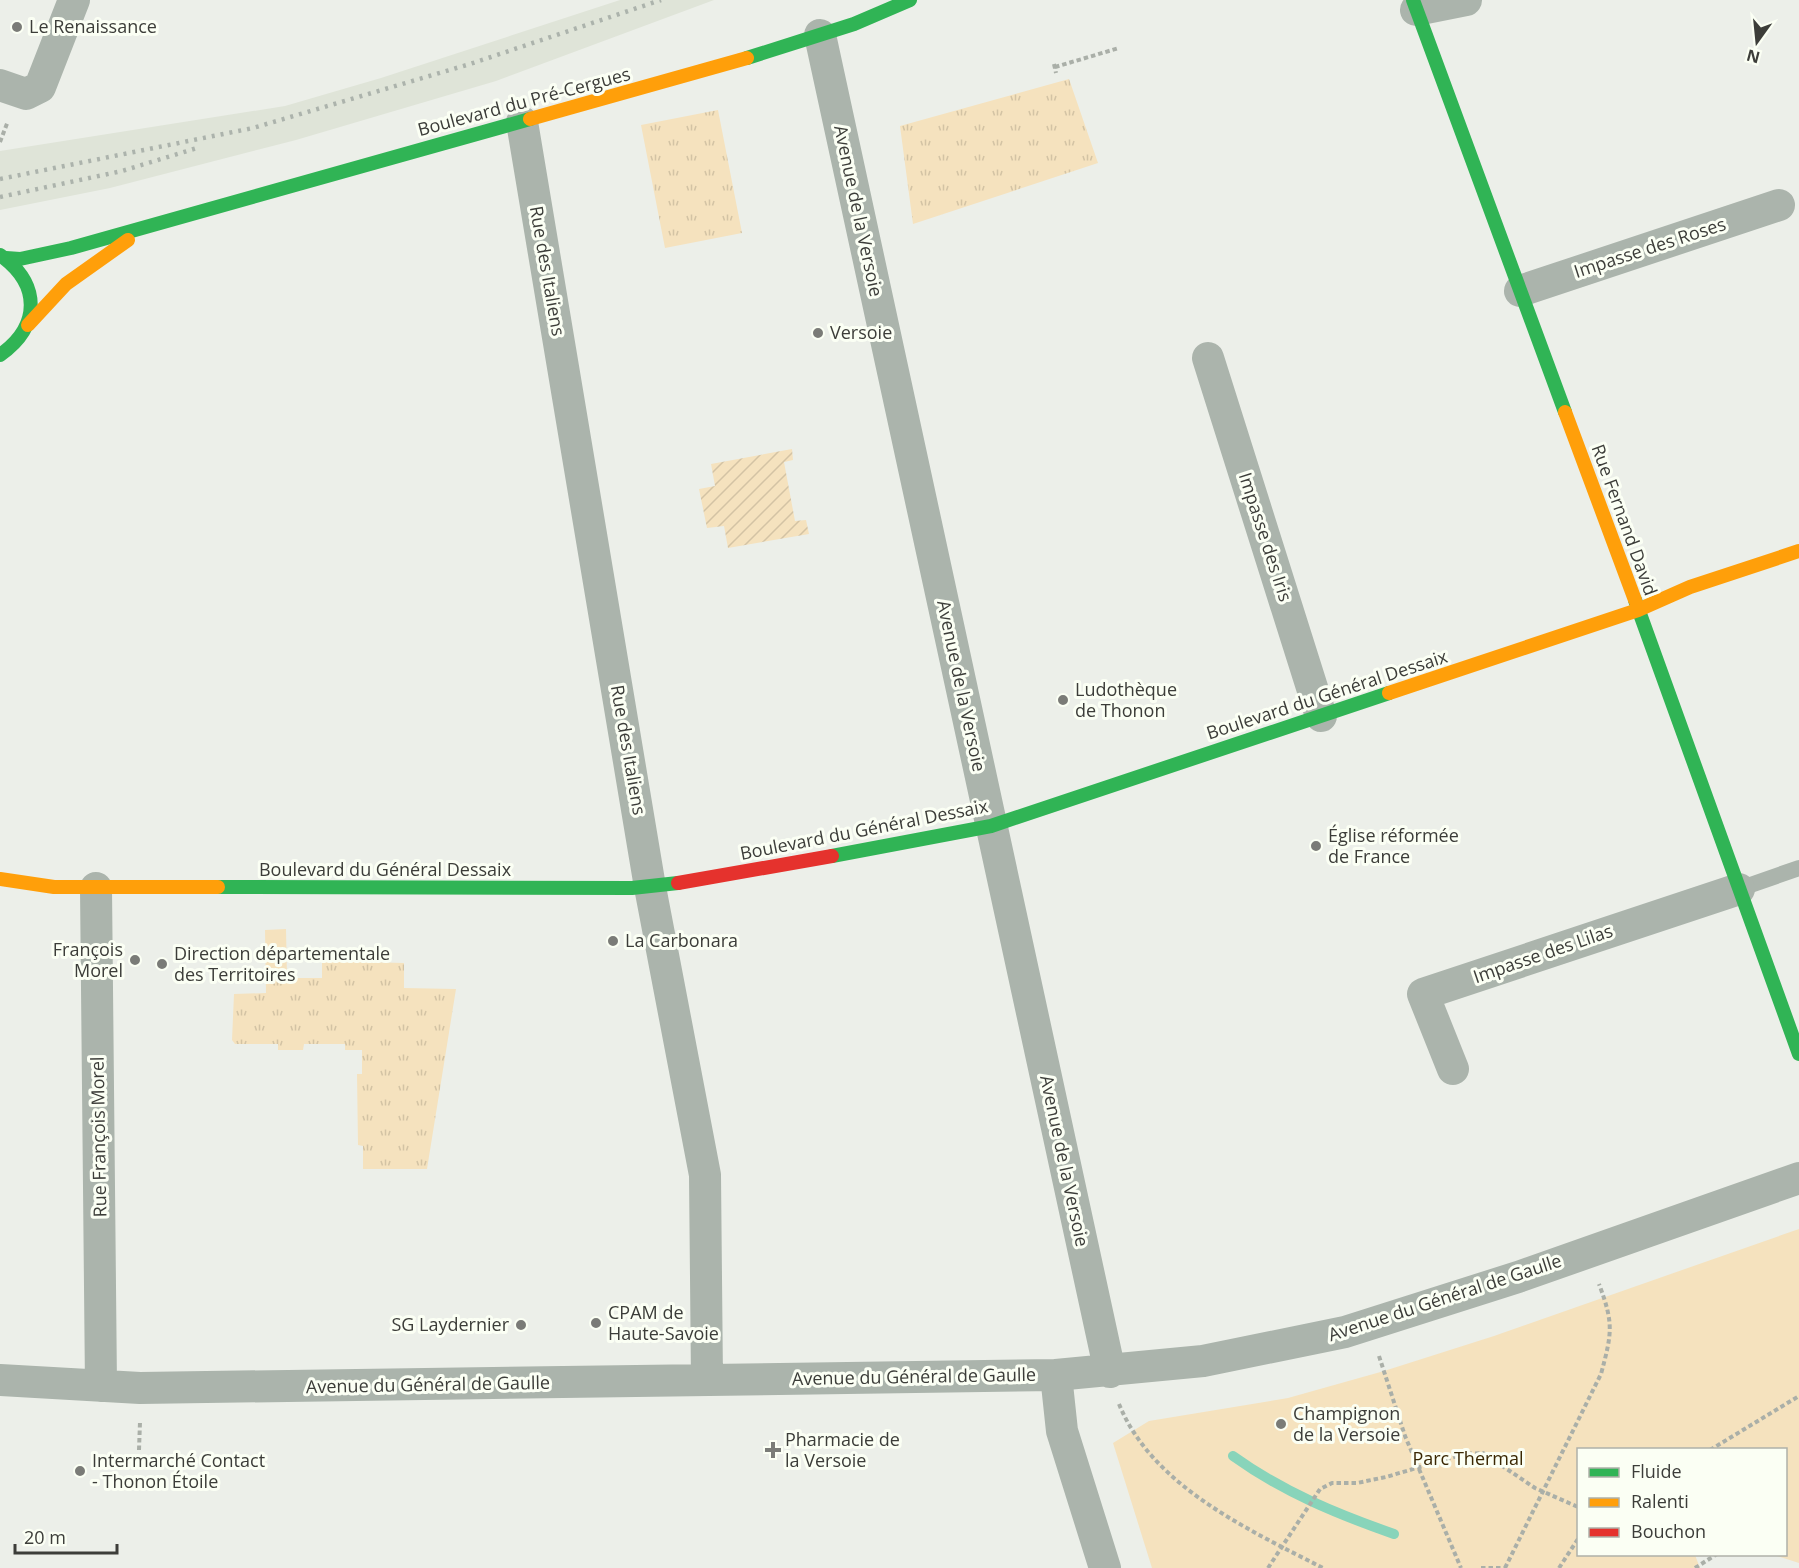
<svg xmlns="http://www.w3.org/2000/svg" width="1799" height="1568" viewBox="0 0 1799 1568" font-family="'Open Sans',sans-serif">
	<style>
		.built { fill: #dfe4d8 }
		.grass { fill: url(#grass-tufts) }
		.park { fill: #f5e2be }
		.garden { fill: url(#garden-furrows) }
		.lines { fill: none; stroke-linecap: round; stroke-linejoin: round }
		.stream { stroke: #88d4ba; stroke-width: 10 }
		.path { stroke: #aaafa8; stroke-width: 4; stroke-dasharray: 4.5 3; stroke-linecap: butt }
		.lane { stroke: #abb4ac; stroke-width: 16 }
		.street { stroke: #abb4ac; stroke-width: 32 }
		.fast { stroke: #30b455; stroke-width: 14 }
		.slow { stroke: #ff9f0a; stroke-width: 14 }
		.jam { stroke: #e5322d; stroke-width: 14 }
		.rail { stroke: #acb3ac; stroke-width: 4.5; stroke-dasharray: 3 6; stroke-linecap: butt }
		.poi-dot { fill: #7a7b77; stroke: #fbfff4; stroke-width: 2 }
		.labels { text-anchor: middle; stroke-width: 6; stroke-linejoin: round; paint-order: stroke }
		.poi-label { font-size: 18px; fill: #3c3d39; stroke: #fbfff4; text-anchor: start }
		.street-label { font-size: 18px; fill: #3c3d39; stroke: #fbfff4 }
		.park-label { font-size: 18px; fill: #3a2703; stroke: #fbfff4 }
	</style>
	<defs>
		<pattern id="grass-tufts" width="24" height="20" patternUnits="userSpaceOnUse" patternTransform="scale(1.5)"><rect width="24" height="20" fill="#f5e2be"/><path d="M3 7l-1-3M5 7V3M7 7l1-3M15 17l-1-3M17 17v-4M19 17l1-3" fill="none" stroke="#d3c3a4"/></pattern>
		<pattern id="garden-furrows" width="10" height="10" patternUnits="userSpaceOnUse" patternTransform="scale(1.5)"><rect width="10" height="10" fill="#f5e2be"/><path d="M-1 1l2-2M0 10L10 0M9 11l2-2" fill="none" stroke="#d3c3a4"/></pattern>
	</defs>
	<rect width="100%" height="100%" fill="#ecefe9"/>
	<path class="built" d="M620,0H714L496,81L296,140L110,188L0,210V151L285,106L381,78Z"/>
	<path class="grass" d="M1069,79L1098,163L913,224L900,126Z
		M718,110L742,233L665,248L641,125Z
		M286,929L287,978H322V961L404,963V988L456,989L427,1169H363V1146L358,1145L357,1074H362V1050H345V1044H304L303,1050H278V1044H235L232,1040L234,994L266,993L265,930Z"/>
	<path class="park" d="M1799,1229V1563L1774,1555L1786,1554V1450H1578V1554L1695,1555L1700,1568H1152L1113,1443L1149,1421L1288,1398L1384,1371L1494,1336Z"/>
	<path class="garden" d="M792,449L793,460L784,462L795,521L806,520L809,534L728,548L724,526L707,528L699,489L715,486L711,464Z"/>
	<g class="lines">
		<path class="stream" d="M1233,1456C1283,1492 1337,1514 1394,1534"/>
		<path class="path" d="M1054,64L1056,73
			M1055,67L1119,48
			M0,142L8,121
			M1379,1356L1405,1436L1461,1568
			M1119,1404C1152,1486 1249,1530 1323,1568
			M139,1450L140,1422
			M1710,1450L1799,1396
			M1268,1568L1320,1489L1332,1483H1357L1386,1477L1464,1454L1483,1453L1535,1488L1578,1507
			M1481,1568H1506
			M1505,1568L1601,1374C1612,1333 1614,1324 1599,1284
			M1559,1568L1578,1539
			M1695,1568L1717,1554"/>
		<path class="lane" d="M1739,889L1799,868"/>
		<path class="street" d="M1416,10L1466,0
			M820,35L1110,1372
			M0,85L26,94L40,87L74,0
			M522,122L650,887L705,1175L707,1380
			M1520,291L1779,205
			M1208,358L1321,716
			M96,888L101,1386
			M1453,1069L1423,994L1739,889
			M1056,1375L1062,1431L1105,1568
			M0,1380L140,1388L1056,1375L1203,1361L1345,1332L1518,1277L1799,1178"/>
		<path class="fast" d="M1413,0L1565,412
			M747,58L854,24L910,0
			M0,255C41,284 41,326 0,355
			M6,258L20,259L71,248L530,119
			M1635,600L1799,1054
			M832,856L991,826L1389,693
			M218,887L632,888L678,883"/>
		<path class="slow" d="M530,119L747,58
			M28,325L66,284L128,240
			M1565,412L1635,600
			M1389,693L1638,610L1690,587L1799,551
			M0,879L54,887H218"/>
		<path class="jam" d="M678,883L832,856"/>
		<path class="rail" d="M0,179L253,128L470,64L661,0
			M0,197L122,171L197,148"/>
	</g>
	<g class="poi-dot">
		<circle cx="17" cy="27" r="6"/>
		<circle cx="818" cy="333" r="6"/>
		<circle cx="1063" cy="700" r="6"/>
		<circle cx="1316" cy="846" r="6"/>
		<circle cx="613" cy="941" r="6"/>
		<circle cx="135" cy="960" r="6"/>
		<circle cx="162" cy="964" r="6"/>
		<circle cx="596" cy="1323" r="6"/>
		<circle cx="521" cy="1325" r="6"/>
		<circle cx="1281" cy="1424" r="6"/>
		<path d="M770 1441h6v6h6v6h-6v6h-6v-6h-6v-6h6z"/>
		<circle cx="80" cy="1471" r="6"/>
	</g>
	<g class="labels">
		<g class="poi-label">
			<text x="29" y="33">Le Renaissance</text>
			<text x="830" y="339">Versoie</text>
			<text x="1075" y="696">Ludothèque<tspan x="1075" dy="21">de Thonon</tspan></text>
			<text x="1328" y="842">Église réformée<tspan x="1328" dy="21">de France</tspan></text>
			<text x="625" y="947">La Carbonara</text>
			<text x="123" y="956" text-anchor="end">François<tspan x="123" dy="21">Morel</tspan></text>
			<text x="174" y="960">Direction départementale<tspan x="174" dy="21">des Territoires</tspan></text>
			<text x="608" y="1319">CPAM de<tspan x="608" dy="21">Haute-Savoie</tspan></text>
			<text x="509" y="1331" text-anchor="end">SG Laydernier</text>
			<text x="1293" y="1420">Champignon<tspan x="1293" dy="21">de la Versoie</tspan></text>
			<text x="785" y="1446">Pharmacie de<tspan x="785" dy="21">la Versoie</tspan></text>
			<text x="92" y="1467">Intermarché Contact<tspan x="92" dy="21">- Thonon Étoile</tspan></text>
		</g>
		<g class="street-label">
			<text transform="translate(524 102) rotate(-15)" y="6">Boulevard du Pré-Cergues</text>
			<text transform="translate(858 211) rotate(78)" y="6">Avenue de la Versoie</text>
			<text transform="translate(1650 248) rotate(-18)" y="6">Impasse des Roses</text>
			<text transform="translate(547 271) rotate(80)" y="6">Rue des Italiens</text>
			<text transform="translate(1624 520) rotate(70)" y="6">Rue Fernand David</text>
			<text transform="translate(1265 537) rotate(72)" y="6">Impasse des Iris</text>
			<text transform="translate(961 686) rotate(78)" y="6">Avenue de la Versoie</text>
			<text transform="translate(1327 695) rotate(-18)" y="6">Boulevard du Général Dessaix</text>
			<text transform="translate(628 750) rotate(80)" y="6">Rue des Italiens</text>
			<text transform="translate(864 830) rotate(-11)" y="6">Boulevard du Général Dessaix</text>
			<text x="385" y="876">Boulevard du Général Dessaix</text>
			<text transform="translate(1543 954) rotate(-19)" y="6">Impasse des Lilas</text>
			<text transform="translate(99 1137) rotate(-91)" y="6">Rue François Morel</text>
			<text transform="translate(1064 1161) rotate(78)" y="6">Avenue de la Versoie</text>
			<text transform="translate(1445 1298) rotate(-18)" y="6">Avenue du Général de Gaulle</text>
			<text transform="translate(914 1377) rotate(-1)" y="6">Avenue du Général de Gaulle</text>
			<text transform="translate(428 1385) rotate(-1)" y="6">Avenue du Général de Gaulle</text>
		</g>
		<g class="park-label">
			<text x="1468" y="1465">Parc Thermal</text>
		</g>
	</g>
	<rect x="1577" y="1448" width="210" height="108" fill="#fbfff4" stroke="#afb1a9" stroke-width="1.5"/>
	<rect x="1589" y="1468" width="30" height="9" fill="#30b455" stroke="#afb1a9" stroke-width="1.5"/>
	<text x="1631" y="1478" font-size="18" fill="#3c3d39">Fluide</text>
	<rect x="1589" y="1498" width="30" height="9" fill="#ff9f0a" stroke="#afb1a9" stroke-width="1.5"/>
	<text x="1631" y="1508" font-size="18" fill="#3c3d39">Ralenti</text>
	<rect x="1589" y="1528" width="30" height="9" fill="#e5322d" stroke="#afb1a9" stroke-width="1.5"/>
	<text x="1631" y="1538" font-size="18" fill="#3c3d39">Bouchon</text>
	<g transform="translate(1757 42) rotate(195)" stroke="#fbfff4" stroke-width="4.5" paint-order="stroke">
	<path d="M0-4.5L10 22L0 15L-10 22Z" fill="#3c3d39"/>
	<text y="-9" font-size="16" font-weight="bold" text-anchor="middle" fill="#3c3d39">N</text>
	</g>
	<path d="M15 1544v9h102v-9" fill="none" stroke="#3c3d39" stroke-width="3"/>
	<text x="24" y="1544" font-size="18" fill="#3c3d39" stroke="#fbfff4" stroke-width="4.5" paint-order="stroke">20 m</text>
</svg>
